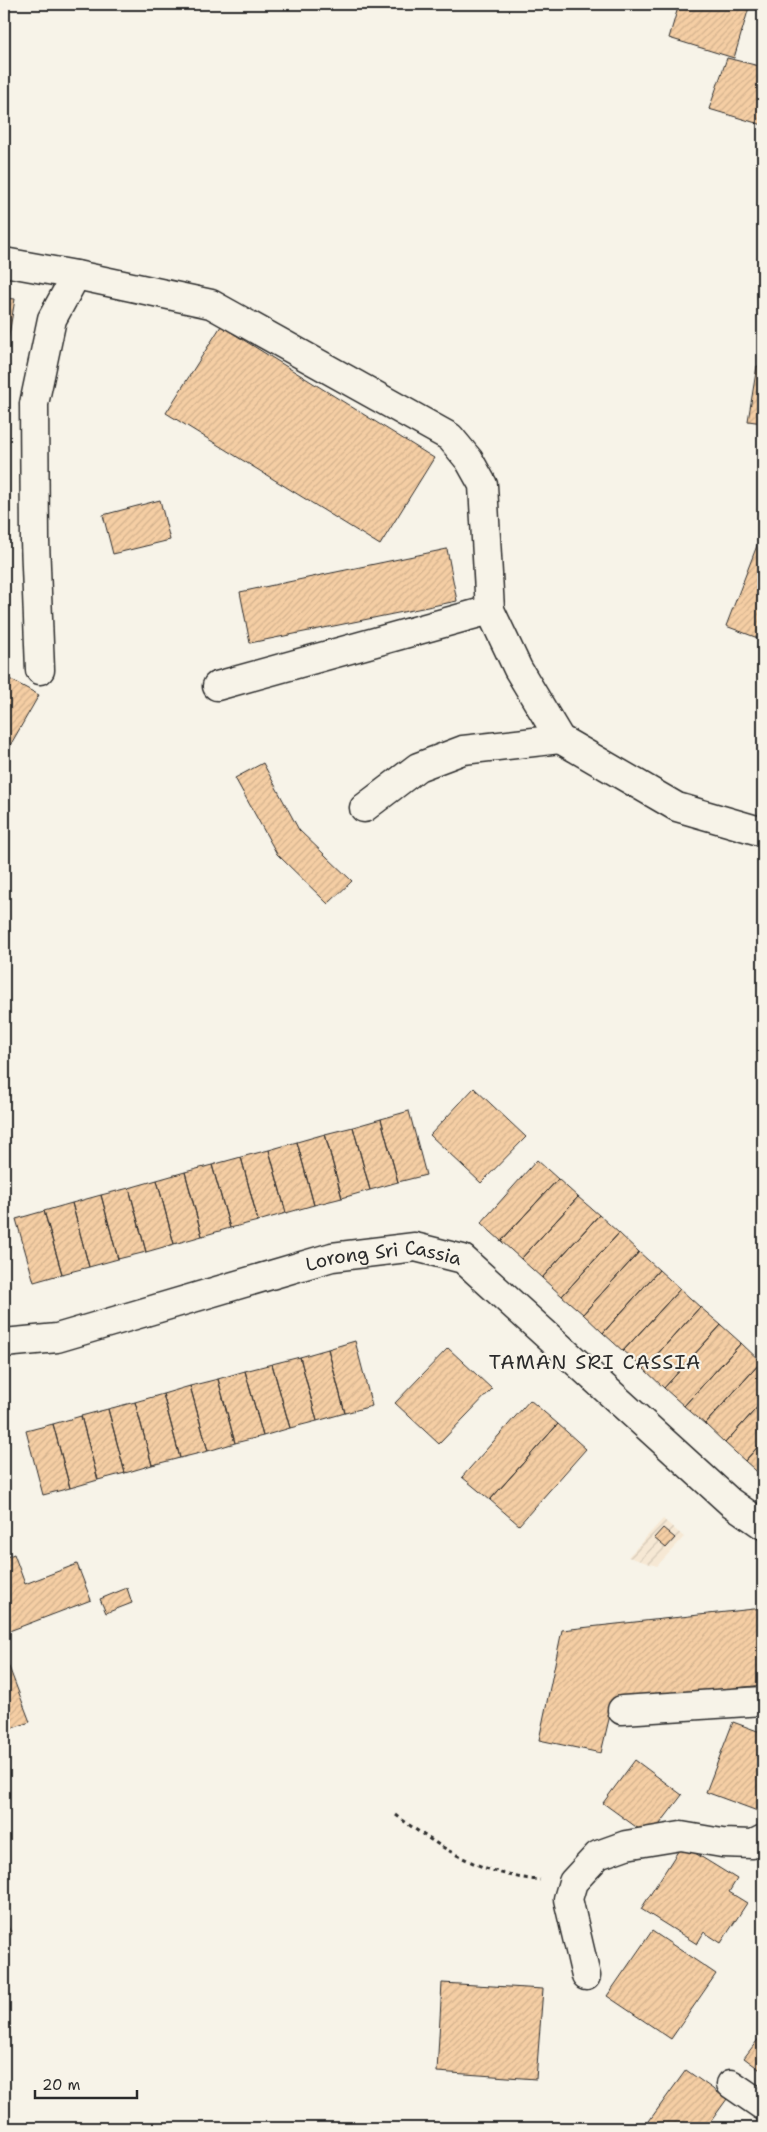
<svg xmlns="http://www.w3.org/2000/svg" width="767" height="2132" viewBox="0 0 767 2132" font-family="'Shantell Sans',sans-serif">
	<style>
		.industrial { fill: url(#industrial-furrows) }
		.building { fill: url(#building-hatch); stroke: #2b2b2b }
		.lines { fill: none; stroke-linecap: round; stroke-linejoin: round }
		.minor-casing { stroke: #2b2b2b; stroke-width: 31 }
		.path { stroke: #2b2b2b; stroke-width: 3; stroke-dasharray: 4 4; stroke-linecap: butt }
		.minor { stroke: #f7f3e8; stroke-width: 28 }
		.labels { text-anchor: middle; stroke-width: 4.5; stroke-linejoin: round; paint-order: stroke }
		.street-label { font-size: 19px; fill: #2b2b2b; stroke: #f7f3e8 }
		.neighbourhood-label { font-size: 20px; letter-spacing: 1px; fill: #2b2b2b; stroke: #f7f3e8 }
	</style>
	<defs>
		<pattern id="industrial-furrows" width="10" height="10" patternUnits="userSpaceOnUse" patternTransform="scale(1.25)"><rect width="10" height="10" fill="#f6e8d4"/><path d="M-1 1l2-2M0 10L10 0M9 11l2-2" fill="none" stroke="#d3c7b6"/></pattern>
		<pattern id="building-hatch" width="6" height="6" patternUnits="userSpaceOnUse" patternTransform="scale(1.25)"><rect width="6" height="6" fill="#f5cea4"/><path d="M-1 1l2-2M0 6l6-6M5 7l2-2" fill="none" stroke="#d2b18d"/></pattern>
	</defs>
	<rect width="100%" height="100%" fill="#f7f3e8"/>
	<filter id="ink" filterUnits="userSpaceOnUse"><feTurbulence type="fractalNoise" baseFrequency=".02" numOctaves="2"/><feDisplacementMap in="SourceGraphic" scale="10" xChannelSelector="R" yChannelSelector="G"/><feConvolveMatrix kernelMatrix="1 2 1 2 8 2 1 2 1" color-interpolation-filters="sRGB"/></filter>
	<g filter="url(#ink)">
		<path class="industrial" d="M663,1519L684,1537L657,1566L628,1557Z"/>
		<path class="building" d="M679,4H750L734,58L669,38Z
			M727,58L763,67V125L709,109Z
			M4,298L15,299L4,365Z
			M221,326L434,458L380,545L166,413Z
			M757,366L763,367V423L748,421Z
			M160,500L170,540L113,554L103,515Z
			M763,530V640L726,626Z
			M447,549L457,601L250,643L240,592Z
			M4,676L39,695L4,756Z
			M263,763L299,830L352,881L328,904L277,854L235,778Z
			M474,1088L526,1137L481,1183L430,1135Z
			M409,1111L426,1175L398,1182L381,1119Z
			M381,1119L398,1182L370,1190L353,1127Z
			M353,1127L370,1190L342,1198L325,1134Z
			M325,1134L342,1198L314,1205L297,1142Z
			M297,1142L314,1205L286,1213L269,1150Z
			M269,1150L286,1213L258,1221L241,1157Z
			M241,1157L258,1221L230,1228L212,1165Z
			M537,1160L558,1179L501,1241L481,1223Z
			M212,1165L230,1228L202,1236L185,1172Z
			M185,1172L202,1236L174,1244L157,1180Z
			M558,1179L578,1197L521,1259L501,1241Z
			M157,1180L174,1244L146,1252L129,1188Z
			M129,1188L146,1252L118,1259L101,1195Z
			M101,1195L118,1259L89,1267L72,1203Z
			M578,1197L599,1215L542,1278L521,1259Z
			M72,1203L89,1267L62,1274L44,1211Z
			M44,1211L62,1274L34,1282L16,1219Z
			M599,1215L619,1233L562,1296L542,1278Z
			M619,1233L639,1252L583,1314L562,1296Z
			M639,1252L659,1270L603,1333L583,1314Z
			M659,1270L680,1289L623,1351L603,1333Z
			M680,1289L700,1307L644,1369L623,1351Z
			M700,1307L721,1325L664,1388L644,1369Z
			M721,1325L741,1343L684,1406L664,1388Z
			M355,1341L372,1406L345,1413L328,1349Z
			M741,1343L761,1362L705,1424L684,1406Z
			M448,1348L492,1389L439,1444L395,1403Z
			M328,1349L345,1413L317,1421L300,1357Z
			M300,1357L317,1421L290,1428L272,1364Z
			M761,1362L763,1363V1401L725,1443L705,1424Z
			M272,1364L290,1428L263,1436L245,1371Z
			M245,1371L263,1436L235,1443L218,1379Z
			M218,1379L235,1443L208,1451L190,1386Z
			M190,1386L208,1451L180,1458L163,1394Z
			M163,1394L180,1458L152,1465L135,1402Z
			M530,1400L558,1424L490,1500L462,1477Z
			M763,1401V1441L745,1461L725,1443Z
			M135,1402L152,1465L125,1473L108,1409Z
			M108,1409L125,1473L98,1480L81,1416Z
			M81,1416L98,1480L70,1488L53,1424Z
			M53,1424L70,1488L43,1495L26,1431Z
			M558,1424L586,1449L519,1525L490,1500Z
			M763,1441V1477L745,1461Z
			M663,1528L675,1538L666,1548L654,1538Z
			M14,1554L25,1584L77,1564L91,1600L4,1633V1558Z
			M127,1588L132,1603L106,1613L100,1599Z
			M763,1608V1685L613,1702L601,1753L539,1740L562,1630Z
			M4,1654L30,1722L4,1731Z
			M733,1722L763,1733V1813L706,1792Z
			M635,1760L682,1795L650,1837L603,1803Z
			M682,1845L737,1879L729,1892L747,1903L721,1943L704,1932L697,1944L641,1909Z
			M4,1919L12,1934L4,1939Z
			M652,1931L716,1974L671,2039L607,1996Z
			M442,1983L543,1989L536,2079L437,2072Z
			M763,2033V2072L744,2058Z
			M686,2070L727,2099L706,2128H644Z"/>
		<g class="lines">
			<g class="minor-casing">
				<g id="minor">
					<path d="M4,262L76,275L211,304L450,437L469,460L483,485L490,610L518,669L560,739L677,807L763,832"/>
					<path d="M40,670L35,541L34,404L52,319L76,275"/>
					<path d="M217,686L490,610"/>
					<path d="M364,808L418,767L463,750L560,739"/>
					<path id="s1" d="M4,1343L57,1338L332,1257L415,1247L463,1259L730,1502L763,1525"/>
					<path d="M622,1710L763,1701"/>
					<path d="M586,1976L568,1899L573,1882L598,1855L626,1845L681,1836L722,1843L753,1844L763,1839"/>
					<path d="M731,2084L763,2106"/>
				</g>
			</g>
			<path class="path" d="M396,1815C439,1848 485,1876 540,1880"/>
			<use href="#minor" class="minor"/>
		</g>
	</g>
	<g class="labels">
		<g class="street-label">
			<text dy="7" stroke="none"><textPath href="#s1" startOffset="392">Lorong Sri Cassia</textPath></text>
		</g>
		<g class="neighbourhood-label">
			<text x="595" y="1369">TAMAN SRI CASSIA</text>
		</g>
	</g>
	<rect width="767" height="2132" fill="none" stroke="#f7f3e8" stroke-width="20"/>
	<rect x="10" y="10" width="747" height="2112" fill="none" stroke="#2b2b2b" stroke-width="2" filter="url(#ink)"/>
	<path d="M35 2090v8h102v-8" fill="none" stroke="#2b2b2b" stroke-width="2.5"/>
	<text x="42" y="2090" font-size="15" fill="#2b2b2b" stroke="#f7f3e8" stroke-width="4" paint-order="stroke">20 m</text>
</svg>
